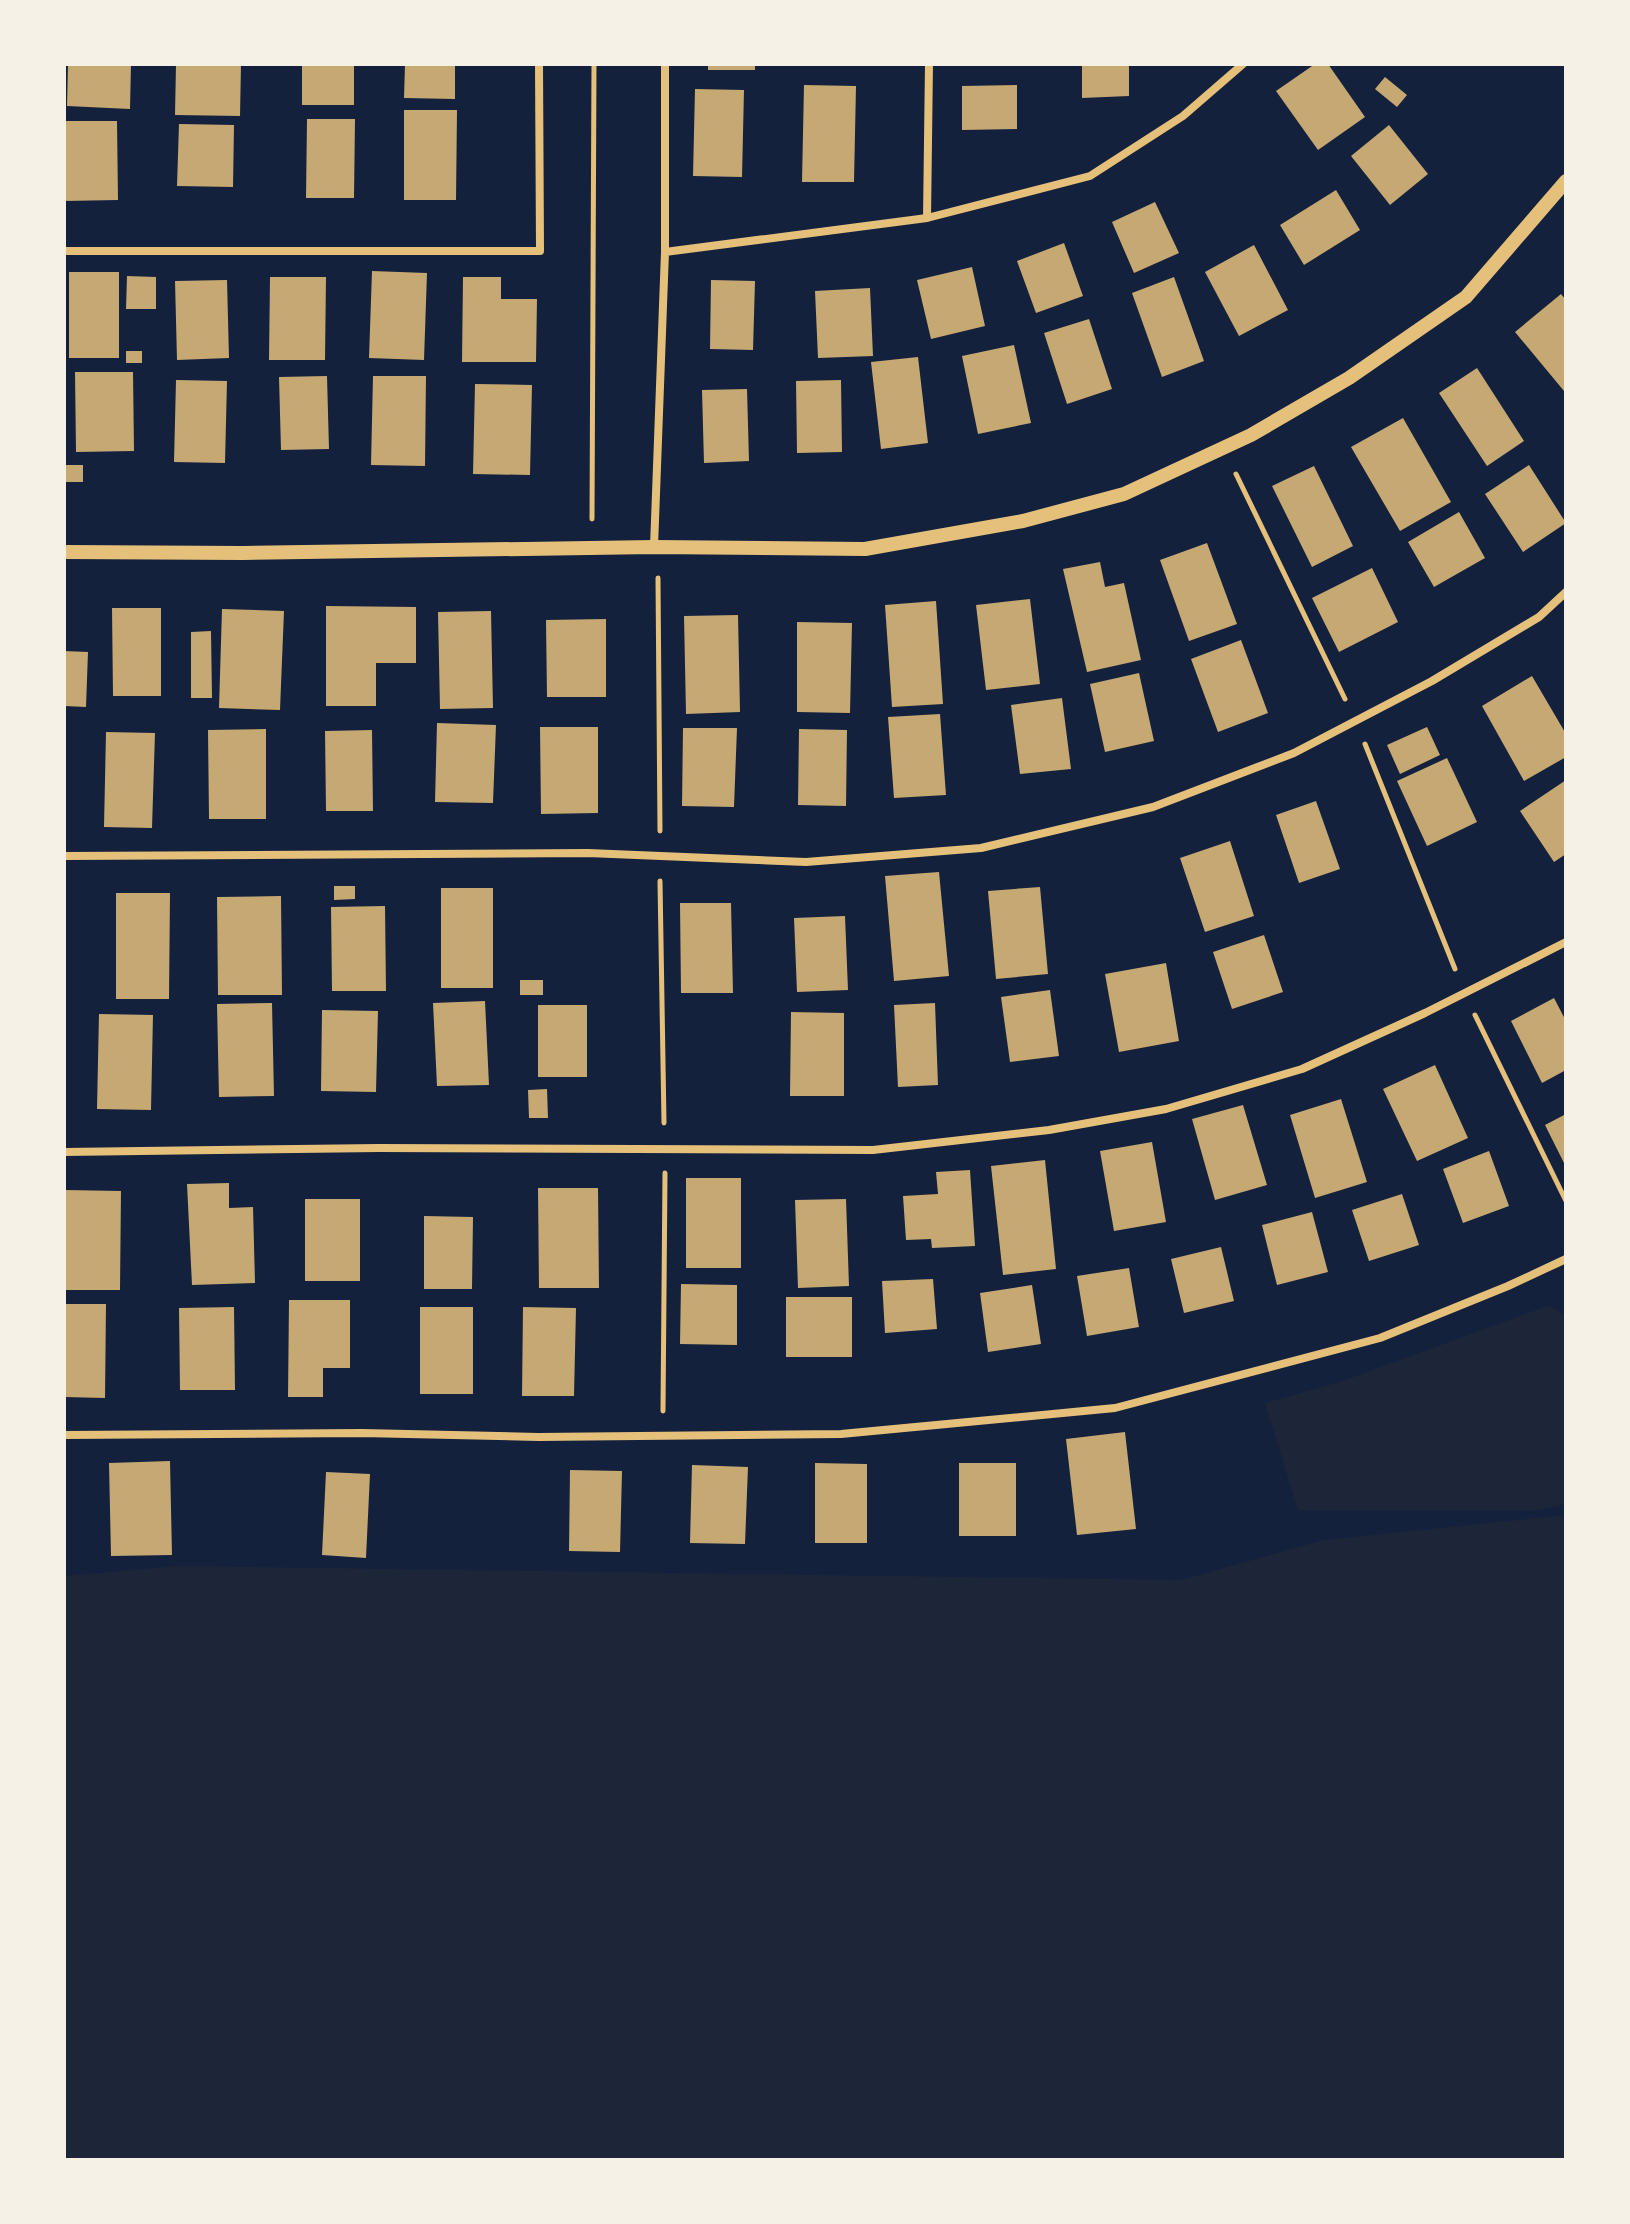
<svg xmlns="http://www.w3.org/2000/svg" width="1630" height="2224" viewBox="0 0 1630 2224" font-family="Montserrat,sans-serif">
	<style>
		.green { fill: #1d2539 }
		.building { fill: #c6a872 }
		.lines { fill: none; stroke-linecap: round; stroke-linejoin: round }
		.path { stroke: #e5c07b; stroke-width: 5 }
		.minor { stroke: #e5c07b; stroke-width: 8 }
		.tertiary { stroke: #e5c07b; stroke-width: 14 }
	</style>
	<rect width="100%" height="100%" fill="#14213d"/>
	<path class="green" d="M1547,1306L1566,1315V1504L1539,1510H1298L1265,1403L1340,1382Z
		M1566,1515V2160H64V1576L178,1566L1181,1580L1324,1540Z"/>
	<path class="building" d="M68,64H131L130,109L67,106Z
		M176,64H241L240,116L175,115Z
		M302,64H354V105H302Z
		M405,64H455V99L404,98Z
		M708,64H755V70H708Z
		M1082,64H1129V96L1082,98Z
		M1315,64H1328L1365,117L1318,150L1276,91Z
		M1385,77L1407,95L1397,107L1375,89Z
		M804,85L856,86L854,182H802Z
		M1017,85V129L962,130V86Z
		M695,89L744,90L742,177L693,176Z
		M404,110H457L456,200H404Z
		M307,119H355L354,198H306Z
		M64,121H117L118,200L64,201Z
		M179,124L234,125L233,187L177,186Z
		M1389,125L1428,174L1390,205L1351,156Z
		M1336,190L1360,230L1304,265L1280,225Z
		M1155,202L1179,253L1134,273L1112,222Z
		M1064,243L1083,296L1036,313L1017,261Z
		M1254,245L1288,310L1239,336L1205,272Z
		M972,267L985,326L931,339L917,280Z
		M372,271L427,273L424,360L369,358Z
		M69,272H119V358H69Z
		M127,276L156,277V309H126Z
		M270,277H326L325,360H269Z
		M463,277H501V299H537L536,362H462Z
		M1174,277L1204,361L1162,377L1132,293Z
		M227,280L229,358L177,360L175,281Z
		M711,280L755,281L753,350L710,349Z
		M870,288L873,356L818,358L815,291Z
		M1561,294L1566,300V389L1564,391L1515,332Z
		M1089,319L1112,389L1067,404L1044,333Z
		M1014,345L1031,423L978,434L962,356Z
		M126,351H142V363H126Z
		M918,357L928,443L881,449L871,362Z
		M1477,368L1524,441L1487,466L1439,393Z
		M75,372H133L134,451L76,452Z
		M327,376L329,449L281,450L279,377Z
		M373,376H426L425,466L371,465Z
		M176,380L227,381L225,463L174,462Z
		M841,380L842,452L797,453L796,381Z
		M475,384L532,385L530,475L473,474Z
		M747,389L749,461L704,463L702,390Z
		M1403,418L1451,502L1400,531L1351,447Z
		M64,465H83V482H64Z
		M1529,465L1566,523L1523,552L1485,494Z
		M1314,466L1353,546L1312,567L1272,486Z
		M1459,512L1485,558L1434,587L1408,542Z
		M1207,543L1237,624L1189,641L1160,560Z
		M1100,562L1105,587L1124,583L1141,660L1087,672L1063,569Z
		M1372,568L1398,622L1339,652L1312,598Z
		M1030,599L1040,684L986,690L976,605Z
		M936,601L943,704L892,707L885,605Z
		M326,606L416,607V663H376V706H326Z
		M112,608H161V696H113Z
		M222,609L284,611L280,710L219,708Z
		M491,611L493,708L440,709L438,612Z
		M738,615L740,712L686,714L684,616Z
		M606,619V697H547L546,620Z
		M797,622L852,623L850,713L797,712Z
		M211,631L212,698H191V632Z
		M1241,640L1268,713L1218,732L1191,659Z
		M64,651L88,652L86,707L64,706Z
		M1139,673L1154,741L1105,752L1090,684Z
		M1532,676L1566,734V757L1524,781L1482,706Z
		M1062,698L1071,769L1020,774L1011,705Z
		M940,714L946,795L894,798L888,717Z
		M437,723L496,725L493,803L435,802Z
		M540,727H598V813L541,814Z
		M1427,727L1440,755L1400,774L1387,745Z
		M683,728H737L734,807L682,806Z
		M266,729V819H209L208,730Z
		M799,729L847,730L846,806L798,805Z
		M372,730L373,811H326L325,731Z
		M106,732L155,733L152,828L104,827Z
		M1447,758L1477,822L1427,846L1397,781Z
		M1566,780V854L1554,862L1520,811Z
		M1316,801L1340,869L1299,883L1276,815Z
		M1230,841L1254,916L1205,932L1180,858Z
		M939,872L949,976L894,981L885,876Z
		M334,886H355V899L334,900Z
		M1040,887L1048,974L996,979L988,891Z
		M441,888H493V988H441Z
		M116,893H170L169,999H116Z
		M281,896L282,995H218L217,897Z
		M680,903H731L733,993H681Z
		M385,906L386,991H332L331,907Z
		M845,916L848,990L797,992L794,918Z
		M1264,935L1283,992L1232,1009L1213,952Z
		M1166,963L1179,1041L1119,1052L1105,974Z
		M520,980H543V995H520Z
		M1050,990L1059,1056L1010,1062L1001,997Z
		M1554,998L1566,1021V1070L1542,1083L1511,1021Z
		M485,1001L489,1085L437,1086L433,1003Z
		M272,1003L274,1096L219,1097L217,1004Z
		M935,1003L938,1085L898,1087L894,1005Z
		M538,1005H587V1077H538Z
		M322,1010L378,1011L376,1092L321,1091Z
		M791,1012L844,1013V1096H790Z
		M99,1014L153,1015L151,1110L97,1109Z
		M1435,1065L1468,1138L1417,1161L1383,1089Z
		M547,1089L548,1118H529L528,1090Z
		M1341,1099L1367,1182L1315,1198L1290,1115Z
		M1243,1105L1267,1185L1215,1200L1192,1119Z
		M1566,1114V1167L1545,1125Z
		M1152,1142L1166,1222L1114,1231L1100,1151Z
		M1489,1151L1509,1206L1463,1223L1443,1169Z
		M1045,1160L1056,1269L1003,1275L991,1166Z
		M970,1170L975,1246L932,1248L931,1239L906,1240L903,1196L938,1194L936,1172Z
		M686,1178H741V1268H686Z
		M229,1183V1208L253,1207L255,1283L192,1285L187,1184Z
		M538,1188H598L599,1288H539Z
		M64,1190L121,1191L120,1290H64Z
		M1402,1194L1419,1245L1369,1261L1352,1210Z
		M305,1199H360V1281H305Z
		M846,1199L849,1286L798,1288L795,1200Z
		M1312,1212L1328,1272L1277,1285L1262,1225Z
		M424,1216L473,1217L472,1289H424Z
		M1221,1247L1234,1301L1184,1313L1171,1259Z
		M1129,1268L1139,1327L1087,1336L1077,1276Z
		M933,1279L937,1329L885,1333L882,1281Z
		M681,1284L737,1285V1345L680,1344Z
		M1032,1285L1041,1344L988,1352L980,1293Z
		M786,1297H852V1357H786Z
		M289,1300H350V1368H323V1397H288Z
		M64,1304H106L105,1398L64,1397Z
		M234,1307L235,1390H180L179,1308Z
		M420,1307H473V1394H420Z
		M523,1307L576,1308L574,1396H522Z
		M1125,1432L1136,1529L1077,1535L1066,1439Z
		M170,1461L172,1555L111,1556L109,1463Z
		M815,1463L867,1464V1543H815Z
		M959,1463H1016V1536H959Z
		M692,1465L748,1467L745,1544L690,1543Z
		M570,1470L622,1471L620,1552L569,1551Z
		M326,1472L370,1474L366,1558L322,1555Z"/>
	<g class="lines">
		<path class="path" d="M1236,474L1345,699
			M592,519L594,64
			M658,578L660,831
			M1365,744L1455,969
			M660,881L664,1123
			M1475,1015L1566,1201
			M663,1411L665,1173"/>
		<path class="minor" d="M927,218L929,64
			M64,251H540L539,64
			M665,252L927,218L1090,176L1183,116L1243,64
			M654,547L665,252V64
			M64,856L588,853L806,862L981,848L1153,807L1294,753L1432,681L1539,617L1566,592
			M64,1152L379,1148L873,1150L1049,1130L1166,1109L1302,1069L1425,1013L1566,942
			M64,1435L362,1433L538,1437L841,1434L1115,1408L1380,1338L1508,1286L1566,1259"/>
		<path class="tertiary" d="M64,552L243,553L654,547L865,549L1023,521L1124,494L1251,435L1349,378L1466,297L1566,181"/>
	</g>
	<rect width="1630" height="2224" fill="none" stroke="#f6f1e7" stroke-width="132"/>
</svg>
